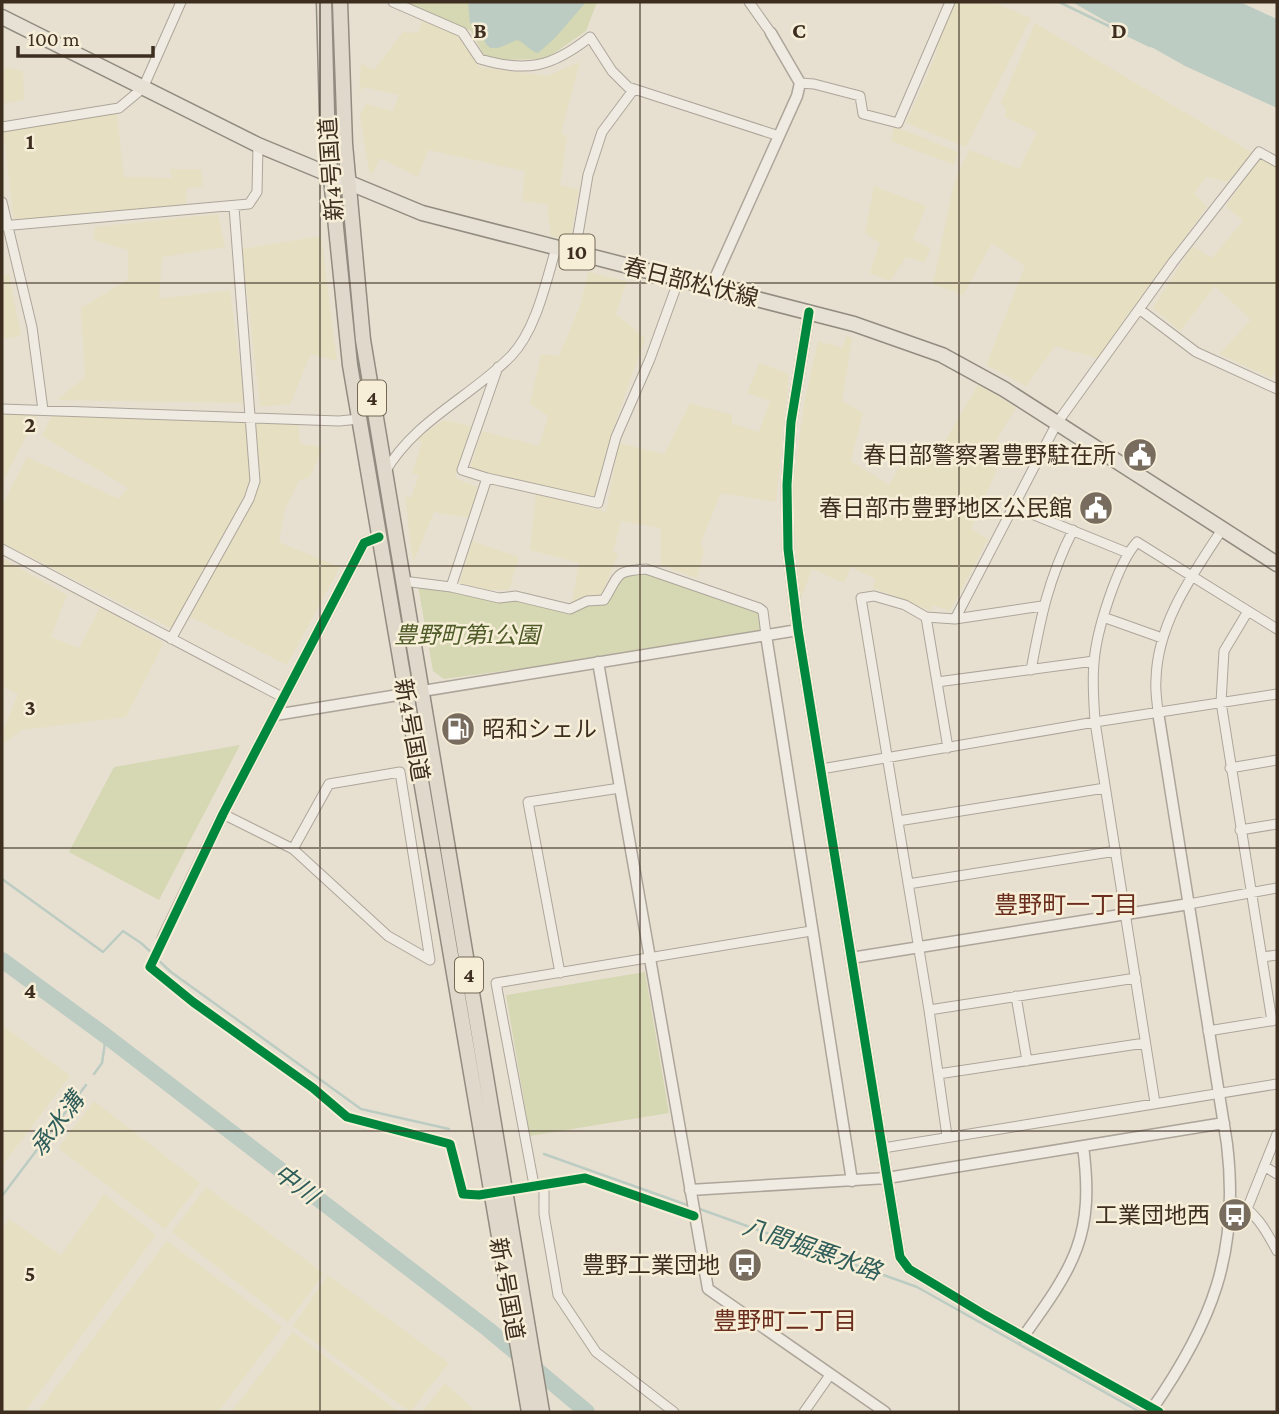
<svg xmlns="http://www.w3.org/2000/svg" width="1279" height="1414" viewBox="0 0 1279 1414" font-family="'Crimson Pro','Noto Sans JP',serif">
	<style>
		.farmland { fill: #e6dfc2 }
		.green { fill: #d6d7b3 }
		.water { fill: #bcccc2 }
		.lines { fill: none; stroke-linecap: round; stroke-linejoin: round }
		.stream { stroke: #bcccc2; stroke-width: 2.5 }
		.river { stroke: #bcccc2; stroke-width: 16 }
		.minor-casing { stroke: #ada599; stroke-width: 11 }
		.tertiary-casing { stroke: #ada599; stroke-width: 13 }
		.primary-casing { stroke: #928b80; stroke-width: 17 }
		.trunk-casing { stroke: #928b80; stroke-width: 17 }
		.minor { stroke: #efebe3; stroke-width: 9 }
		.tertiary { stroke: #efebe3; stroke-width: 10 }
		.primary { stroke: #e6e1d4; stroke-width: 14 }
		.trunk { stroke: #e0d9cb; stroke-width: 14 }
		.cycleway-casing { stroke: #f7eed8; stroke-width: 13 }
		.cycleway { stroke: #00873e; stroke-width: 9 }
		.grid { fill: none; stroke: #3d2e20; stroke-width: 2; stroke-opacity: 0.55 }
		.labels { text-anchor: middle; stroke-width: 5; stroke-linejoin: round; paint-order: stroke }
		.shield { fill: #f7eed8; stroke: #756857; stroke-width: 2 }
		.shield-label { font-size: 21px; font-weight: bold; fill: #3d2e20 }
		.street-label { font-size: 23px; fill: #3d2e20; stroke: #f7eed8 }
		.poi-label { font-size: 23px; fill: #3d2e20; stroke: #f7eed8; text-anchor: end }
		.park-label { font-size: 23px; font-style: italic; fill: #4d5a26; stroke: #f7eed8 }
		.neighbourhood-label { font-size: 24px; fill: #6b2e1e; stroke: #f7eed8 }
		.water-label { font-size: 24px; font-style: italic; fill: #2f5d5a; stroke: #f7eed8 }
		.grid-label { font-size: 23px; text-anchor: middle; font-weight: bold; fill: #3d2e20; stroke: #f7eed8; stroke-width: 5; stroke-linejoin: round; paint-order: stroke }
	</style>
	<rect width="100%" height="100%" fill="#e7e0d1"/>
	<path class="farmland" d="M953,2H993L1031,18L966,147L906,123L936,55L940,29Z
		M422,21L460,35L479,67L547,76L580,62L561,133L567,137L560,185L579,189L570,241L551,236L547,204L522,201L525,171L428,150L418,177L380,158L372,175L369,171L360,115L366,104L393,111L399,95L363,87L359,93L361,64L374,70L403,32L418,33Z
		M1035,23L1253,153L1227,182L1206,177L1194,193L1207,207L1123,321L1100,359L1055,346L1026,386L986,365L1025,266L992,243L963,295L933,284L954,183L969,150L1019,169L1037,132L1005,117L1006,109L1001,103Z
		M2,67L23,71L24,100L2,104Z
		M116,108L124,177L174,178L169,169H201L203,187L187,188L185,212L14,221L3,130Z
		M894,126L958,152L954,165L891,141Z
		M1260,157L1277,166V369L1272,378L1219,354L1251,320L1215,286L1180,331L1153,308L1192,246L1212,258L1243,221L1226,206Z
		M874,186L926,206L913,240L930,248L925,262L906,257L890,281L870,273L880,243L865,233Z
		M218,214L225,247L162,257L159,299L230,290L245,403L57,400L85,377L81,308L128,279V250L94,240L95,227Z
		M321,236L337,361L311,354L290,404L260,407L242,249Z
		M588,272L627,281L616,314L645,338L611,435L594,499L472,469L471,465L482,431L539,446L548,416L530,404L541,354L559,356L581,303Z
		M9,274L21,336L2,339V276Z
		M847,335L852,339L842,401L863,413L851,461L889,485L908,451L938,453L979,383L1016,408L995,442L1007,447L971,529L988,539L950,611L933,605L931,611L873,588L875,579L851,567L844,583L812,569L800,602L791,494L805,398L818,341L842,348Z
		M759,363L789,374L776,502L721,493L701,542L704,551L697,578L661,565V528L621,521L613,552L618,554L602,595L572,602L579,563L530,550L536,493L606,512L619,443L664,454L690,403L732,415V424L759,432L770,401L747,393Z
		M53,412L298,422L300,444L323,447L310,477L300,480L285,508L279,542L340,567L287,665L189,616L177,631L2,543V505L27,457L119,499L128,488L42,436Z
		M2,413L38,414L2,483Z
		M444,420L471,426L455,478L478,487L470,518L434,512L413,563L405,495L411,498L419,475L412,473L422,442L415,440Z
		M472,541L519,557L509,590H490L459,583Z
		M2,558L67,595L51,637L79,648L100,607L164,643L126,717L21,730L2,745V733L18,694L2,686Z
		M2,1025L70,1076L2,1166Z
		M94,1101L200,1183L165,1229L58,1148Z
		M206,1187L324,1273L288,1322L172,1232Z
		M104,1194L156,1235L25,1412H2V1229L9,1219L61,1255Z
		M167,1241L282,1327L218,1412H37Z
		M328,1275L449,1363L410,1412L293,1326Z
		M293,1332L399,1412H231Z
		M445,1383L471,1407L474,1412H422Z"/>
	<path class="green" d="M406,2H597L586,31L550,56L538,59L493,60L483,54L471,31Z
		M634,574L658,576L691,590L757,613L761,616L763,630L533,667L444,679L433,671L418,586L503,602L517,601L572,614L587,606L606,604L622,576Z
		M240,745L159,900L69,852L114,767Z
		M645,972L669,1113L530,1136L506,995Z"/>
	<path class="water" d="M468,2H586L555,38L538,53C529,51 526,43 517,40L498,48H490L486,44L478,25L470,23Z
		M1072,2H1240L1277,19V108L1185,66Z"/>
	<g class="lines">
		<path class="stream" d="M1059,2L1150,46H1154
			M2,879L103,952L123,931L141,943L153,954
			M157,959L171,972L361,1109L449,1129
			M94,1074L102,1063L106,1036
			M544,1154L690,1206
			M2,1196L86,1085
			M697,1208L917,1287L1140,1412"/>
		<path class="river" d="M2,960L106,1036L489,1330L587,1412"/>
		<g class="minor-casing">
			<path id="minor" d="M393,2L462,32L480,59C527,73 552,67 590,37L612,71L628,87L779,136
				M749,2L771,33
				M800,83L814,84L860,96L863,114L898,123L950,2
				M2,127L119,108L143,88L181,2
				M2,202L32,327L43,410
				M2,226L249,204L257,192L258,145
				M575,252L588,175L602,132L634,89
				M1139,309L1196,352L1277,389
				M498,367L462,470L487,478L598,503L616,437L650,359L679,279
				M2,409L339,421L359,419
				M385,472C415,420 471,397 511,356C536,330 546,282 556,248
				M1012,506L1128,553
				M2,549L284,698
				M403,581L451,587L499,598L516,596L570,609L587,601L604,600C620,575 613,571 646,569L759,608L763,611L766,635
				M451,587L487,478
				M1248,611L1224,651L1221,702L1272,1021
				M926,617L948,748
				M1103,617L1162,638
				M955,619L1057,423L1173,262L1259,152L1277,162
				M171,639L249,499L255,481L234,207
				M1031,670C1041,616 1048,580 1073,530
				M937,682L1094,661
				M1158,712C1157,701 1155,690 1156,680C1157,623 1193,574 1223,528
				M1230,768L1277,760
				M821,769L1095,722L1277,694
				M400,772L430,960L388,936L293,849L329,784Z
				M223,814L293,849
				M898,821L1105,788
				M1240,830L1277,824
				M908,884L1116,851
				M1189,904L1277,888
				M163,938L150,967L193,1002L313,1088L347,1117L450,1144L463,1194L479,1195
				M1262,957L1277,955
				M560,973L528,802L620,788
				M1016,996L1027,1061
				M929,1010L1136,978
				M1208,1031L1276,1020
				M938,1074L1145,1043
				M1155,1103L1095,722C1094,703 1092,682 1094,663C1096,632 1117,564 1137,542L1277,629
				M947,1136L929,1010L861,598L874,596L905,605L926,617L955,619L1042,606
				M883,1148L1277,1084
				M1264,1166L1277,1174
				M544,1184V1214L558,1295L596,1352L674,1412
				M534,1185L496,983L811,931
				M519,1188L585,1178L694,1216
				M1231,1201C1253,1206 1267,1232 1277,1251
				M1247,1209L1277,1134
				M804,1412L830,1375"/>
		</g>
		<g class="tertiary-casing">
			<path id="tertiary" d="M711,287L797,96L800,83L771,33
				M809,312L791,422L787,485L788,549L798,630L900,1257L909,1269L985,1315L1153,1409
				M766,635L852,1181
				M598,662L708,1289L885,1412
				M275,715L798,630
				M163,938L223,814L364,543L379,537
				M851,958L1189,904
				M690,1190L887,1178L1224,1123
				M1023,1337C1074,1266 1095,1236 1083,1146
				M1150,1412C1212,1324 1240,1253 1227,1144L1158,712"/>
		</g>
		<g class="primary-casing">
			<path id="primary" d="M2,17L258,145L422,213L854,324L942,355L1004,389L1277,564"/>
		</g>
		<g class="trunk-casing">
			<path id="trunk" d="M324,2L328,149L350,365L529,1412
				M340,2L345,144L363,340L542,1412"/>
		</g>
		<use href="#minor" class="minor"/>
		<use href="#tertiary" class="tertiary"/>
		<use href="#primary" class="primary"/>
		<use href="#trunk" class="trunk"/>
		<g class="cycleway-casing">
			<path id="cycleway" d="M809,312L791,422L787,485L788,549L798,630L900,1257L909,1269L985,1315L1159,1412
				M379,537L364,543L223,814L150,967L193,1002L313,1088L347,1117L450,1144L463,1194L479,1195L585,1178L694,1216"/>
		</g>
		<use href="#cycleway" class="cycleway"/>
	</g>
	<path class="grid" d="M320,2V1412M640,2V1412M959,2V1412M2,283H1277M2,566H1277M2,848H1277M2,1131H1277"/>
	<defs>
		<g id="civic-disc" transform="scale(1.75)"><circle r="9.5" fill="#786c5e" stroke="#f7eed8"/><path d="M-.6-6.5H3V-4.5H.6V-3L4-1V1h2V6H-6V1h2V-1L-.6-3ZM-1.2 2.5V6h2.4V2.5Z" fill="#fff"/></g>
		<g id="fuel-disc" transform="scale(1.75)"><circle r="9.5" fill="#786c5e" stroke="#f7eed8"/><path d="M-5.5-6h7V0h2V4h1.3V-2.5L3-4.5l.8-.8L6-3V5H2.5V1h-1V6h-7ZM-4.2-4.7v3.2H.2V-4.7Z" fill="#fff"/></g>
		<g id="bus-disc" transform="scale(1.75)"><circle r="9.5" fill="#786c5e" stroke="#f7eed8"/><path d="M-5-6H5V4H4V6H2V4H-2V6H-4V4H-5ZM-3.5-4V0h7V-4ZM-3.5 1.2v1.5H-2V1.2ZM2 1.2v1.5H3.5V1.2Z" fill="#fff"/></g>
	</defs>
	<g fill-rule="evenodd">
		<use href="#civic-disc" x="1140" y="455"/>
		<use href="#civic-disc" x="1096" y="508"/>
		<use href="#fuel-disc" x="458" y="729"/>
		<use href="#bus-disc" x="1235" y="1215"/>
		<use href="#bus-disc" x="745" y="1265"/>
	</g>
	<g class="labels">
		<g class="shield">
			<rect x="559.5" y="234.5" width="35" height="35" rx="5"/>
			<rect x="358" y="380.5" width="28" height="35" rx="5"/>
			<rect x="455" y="957.5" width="28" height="35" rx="5"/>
		</g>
		<g class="shield-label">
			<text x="577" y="259">10</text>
			<text x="372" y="405">4</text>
			<text x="469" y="982">4</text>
		</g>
		<g class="street-label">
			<text transform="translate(331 169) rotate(-94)" y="8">新4号国道</text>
			<text transform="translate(691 282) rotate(14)" y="8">春日部松伏線</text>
			<text transform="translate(412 730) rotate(80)" y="8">新4号国道</text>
			<text transform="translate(507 1289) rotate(80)" y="8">新4号国道</text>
		</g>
		<g class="poi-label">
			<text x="1116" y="463">春日部警察署豊野駐在所</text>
			<text x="1072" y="516">春日部市豊野地区公民館</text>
			<text x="482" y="737" text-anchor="start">昭和シェル</text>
			<text x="1210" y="1223">工業団地西</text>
			<text x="720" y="1273">豊野工業団地</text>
		</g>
		<g class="park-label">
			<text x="467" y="643">豊野町第1公園</text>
		</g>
		<g class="neighbourhood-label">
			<text x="1066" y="913">豊野町一丁目</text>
			<text x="785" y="1329">豊野町二丁目</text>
		</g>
		<g class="water-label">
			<text transform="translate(57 1124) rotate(-53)" y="8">承水溝</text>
			<text transform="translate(296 1184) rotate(37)" y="8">中川</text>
			<text transform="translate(812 1249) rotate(19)" y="8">八間堀悪水路</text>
		</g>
	</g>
	<g class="grid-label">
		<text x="480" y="38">B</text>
		<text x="799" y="38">C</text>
		<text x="1119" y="38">D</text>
		<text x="30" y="149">1</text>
		<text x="30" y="432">2</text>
		<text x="30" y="715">3</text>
		<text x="30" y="998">4</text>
		<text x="30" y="1281">5</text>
	</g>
	<rect width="1279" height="1414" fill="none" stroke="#3d2e20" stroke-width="7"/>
	<path d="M18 46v10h135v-10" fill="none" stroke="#3d2e20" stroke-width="3.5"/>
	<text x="28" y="46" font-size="21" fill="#3d2e20" stroke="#f7eed8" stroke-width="5" paint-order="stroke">100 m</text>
</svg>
